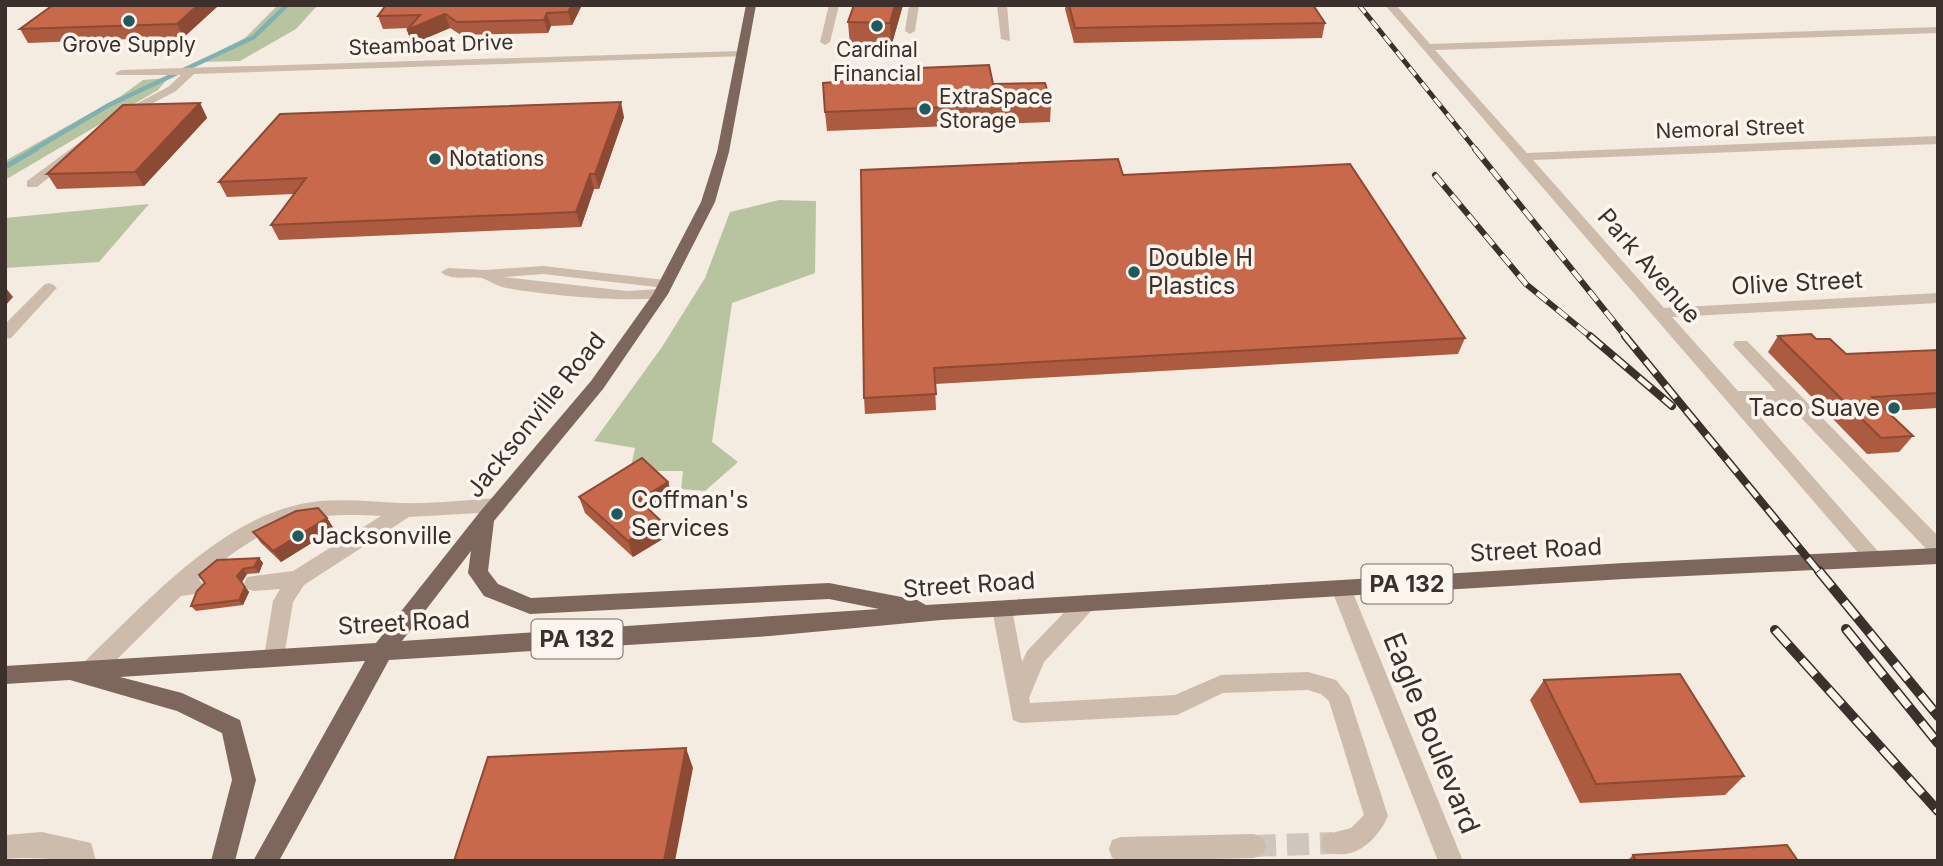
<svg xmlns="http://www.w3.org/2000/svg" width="1943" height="866" viewBox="0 0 1943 866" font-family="Inter,sans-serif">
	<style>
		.green { fill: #b8c4a0 }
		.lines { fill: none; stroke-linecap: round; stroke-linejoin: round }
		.stream-far1 { stroke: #7fb0b2; stroke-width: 4.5 }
		.stream { stroke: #7fb0b2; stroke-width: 5 }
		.minor-tunnel { stroke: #cfc6bd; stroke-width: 22; stroke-dasharray: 22 11; stroke-linecap: butt }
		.minor { fill: #cdbbac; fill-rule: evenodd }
		.major { fill: #7d675c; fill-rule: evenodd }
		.rail-far3-casing { stroke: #3b302b; stroke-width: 5 }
		.rail-far2-casing { stroke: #3b302b; stroke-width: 6 }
		.rail-far1-casing { stroke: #3b302b; stroke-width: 8 }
		.rail-casing { stroke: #3b302b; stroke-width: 10 }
		.rail-far3 { stroke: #fbf5ee; stroke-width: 3.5; stroke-dasharray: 10; stroke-linecap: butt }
		.rail-far2 { stroke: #fbf5ee; stroke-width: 4.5; stroke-dasharray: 13; stroke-linecap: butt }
		.rail-far1 { stroke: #fbf5ee; stroke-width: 5; stroke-dasharray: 16; stroke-linecap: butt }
		.rail { stroke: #fbf5ee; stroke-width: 7; stroke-dasharray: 20; stroke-linecap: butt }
		.wall { fill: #ac5a40 }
		.shaded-wall { fill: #8c4a34 }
		.building { fill: #c8694b; stroke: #8c4a34; stroke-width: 2 }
		.poi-dot { fill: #1f5a5e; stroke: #fbf5ee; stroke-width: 2.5 }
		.labels { text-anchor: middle; stroke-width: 7; stroke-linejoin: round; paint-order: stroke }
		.far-poi-label { font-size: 21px; fill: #3b302b; stroke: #fbf5ee }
		.far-street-label { font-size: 21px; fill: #3b302b; stroke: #fbf5ee }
		.shield { fill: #fbf5ee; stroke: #756b66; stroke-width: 2 }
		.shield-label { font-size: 23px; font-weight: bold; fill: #3b302b }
		.poi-label { font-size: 24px; fill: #3b302b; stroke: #fbf5ee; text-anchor: start }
		.street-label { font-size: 24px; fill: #3b302b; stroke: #fbf5ee }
		.near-street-label { font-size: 28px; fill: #3b302b; stroke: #fbf5ee }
	</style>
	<rect width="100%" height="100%" fill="#f4ebe1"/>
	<path class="green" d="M278,5H318L296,29L240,61L198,62L245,38Z
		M168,78L158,90L5,180V161L121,96L143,80Z
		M779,200L816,201L815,273L732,303L712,442L738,462L705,491L681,489L683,471H630L635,448L594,441L662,347L705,278L730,212Z
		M149,204L99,262L5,268V218Z"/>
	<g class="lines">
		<path class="stream-far1" d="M33,150L109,105L254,37L287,5"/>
		<path class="stream" d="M5,167L36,149"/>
		<path class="minor-tunnel" d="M1254,846L1333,843"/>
		<path class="minor" d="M829,5H839L830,42L825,45L820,42Z
			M909,5H919L915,31L910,34L905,31Z
			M997,5H1007L1010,41L1001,39Z
			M1385,5H1396L1430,44L1938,27V33L1435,50L1527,153L1938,136V144L1533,160L1664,308L1938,293V303L1672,317L1738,391H1776L1733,345L1735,341H1747L1938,536V556L1931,554L1787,403H1748L1883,557L1880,562L1873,565L1866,562Z
			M741,51L745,52V56L194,74L176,91L127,117L117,114L168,87L181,75H117L115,73L121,70Z
			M84,139L88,140V146L37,187H27V181Z
			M543,266L665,280L672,284L665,288L543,274L503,277L627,291L660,289L668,294C654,307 524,293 502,287C495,285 488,280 482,278C469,275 451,282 441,272L448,268L485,270Z
			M49,283L54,285L57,288L54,291L11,338L5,339V324L44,285Z
			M497,498L504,500L506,505L504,510L497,512L409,517L304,585L293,602L283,663L275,666L267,663L264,657L273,601L280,589L254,591L247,589L244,583L247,577L293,571L381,516C294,511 266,525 199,580L207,587L204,593L181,596L100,676L92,678L84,676L81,669L84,662C143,606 218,521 301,504C334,497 368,502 401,503C433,504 465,500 497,498Z
			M1341,580L1348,582L1351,588L1463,861H1438L1331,588L1334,582Z
			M1086,595L1093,597L1096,603L1093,609L1044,662L1029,698L1030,703L1175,695L1221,675L1308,672L1336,680L1349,696L1388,816C1377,841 1353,863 1324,851L1321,843L1324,835L1351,828L1364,815L1329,701L1321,694L1308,690L1223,693L1177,715L1021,723L1013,720L992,609L995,603L1002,601L1009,603L1012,609L1022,662L1027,651L1079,597Z
			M42,832L91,843L96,861C64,861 38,856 5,859V835Z
			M1254,834L1263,838L1266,846L1263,854L1254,858L1120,861L1112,858L1109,849L1112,840L1121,837Z"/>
		<path class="major" d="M746,5H756L729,152L715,202L668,294L603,389L494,521L488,571L498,584L531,598L829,583L917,600L926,605L1624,563L1938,548V564L1624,579L941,620L770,636L389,660L279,861H253L365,661L120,677L182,693L240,720L256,780L235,861H211L232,780L222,733L177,711L70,680L5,684V666L376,643L479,513L591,381L653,294L701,202L717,152ZM471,551L468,573L484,596L530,614L829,599L879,609L402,641Z"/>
		<g class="rail-far3-casing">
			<path id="rail-far3" d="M1359,5L1476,150"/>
		</g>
		<g class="rail-far2-casing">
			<path id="rail-far2" d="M1475,149L1627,338
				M1435,175L1526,284L1592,338"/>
		</g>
		<g class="rail-far1-casing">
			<path id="rail-far1" d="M1590,336L1672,406
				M1625,336L1820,573"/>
		</g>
		<g class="rail-casing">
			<path id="rail" d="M1819,571L1938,716
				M1846,629L1938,743
				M1775,630L1938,811"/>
		</g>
		<use href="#rail-far3" class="rail-far3"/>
		<use href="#rail-far2" class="rail-far2"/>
		<use href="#rail-far1" class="rail-far1"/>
		<use href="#rail" class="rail"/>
	</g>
	<path class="wall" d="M219,5L184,37L28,43L20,29Z
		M386,5H582L572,25L551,26L548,33L461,35L450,28L412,44L407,30L409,28L383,29L378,16Z
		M854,5H903L891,47L850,46L848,22Z
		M1066,5H1313L1325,23L1322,38L1074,43L1065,9Z
		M993,84L1051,103L1050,122L827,131L825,112Z
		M200,103L207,118L144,186L57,189L47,174Z
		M624,117L599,189H594L581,227L279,240L271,225L294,194L227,197L219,182Z
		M1123,175L1465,338L1458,354L935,384L936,410L865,414L864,398Z
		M1778,336L1816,339L1846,354L1938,350V408L1887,411L1913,436L1899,452L1867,454L1768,352Z
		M668,482L673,498L651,512L666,537L633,557L585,513L579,497Z
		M327,518L334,529L281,562L261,543L253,532Z
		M259,558L263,563L259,573L247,574L242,582L249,592L243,605L196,611L191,606Z
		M1544,680L1744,776L1725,795L1580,803L1530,700Z
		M1633,855L1798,861H1627Z"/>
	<path class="shaded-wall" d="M198,5H219L184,37L177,24Z
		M572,5H582L572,25L568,12Z
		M895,5H903L891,47L890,23Z
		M547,13L551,26L548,33L544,20Z
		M445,14L450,28L412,44L407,30Z
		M621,102L624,117L599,189L595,174Z
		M200,103L207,118L144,186L135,172Z
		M590,174L594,189L581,227L576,212Z
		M5,287L13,297L5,306Z
		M668,482L673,498L644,516L639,500Z
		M327,518L334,529L281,562L273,551Z
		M661,521L666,537L633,557L628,541Z
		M259,558L263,563L259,573L254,567Z
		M243,569L247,574L242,582L249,592L243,605L239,600L237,576Z
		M686,748L693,768L675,861H664Z"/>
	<path class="building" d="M53,5H198L177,24L20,29Z
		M386,5H572L568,12L547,13L544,20L457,22L445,14L407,30L420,15L378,16Z
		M854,5H895L890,23L848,22Z
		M1069,5H1313L1325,23L1075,28Z
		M989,65L993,84L1045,83L1051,103L825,112L823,83L847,81L849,71Z
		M621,102L595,174H590L576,212L271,225L306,178L219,182L280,114Z
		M200,103L135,172L47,174L123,105Z
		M1118,159L1123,175L1350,164L1465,338L934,368L936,394L864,398L861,170Z
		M1811,334L1816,339H1830L1846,354L1938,350V393L1872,397L1913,436L1881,438L1778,336Z
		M642,458L668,482L639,500L661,521L628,541L579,497Z
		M318,508L327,518L273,551L253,532L296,511Z
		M259,558L254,567L243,569L237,576L245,587L239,600L191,606L197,591L205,583L199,575L217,560Z
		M1680,674L1744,776L1596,784L1544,680Z
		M686,748L664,861H454L488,757Z
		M1787,845L1798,861H1636L1633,855Z"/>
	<g class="poi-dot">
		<circle cx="129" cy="21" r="7"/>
		<circle cx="877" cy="26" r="7"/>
		<circle cx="925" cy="109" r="7"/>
		<circle cx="435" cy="159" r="7"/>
		<circle cx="1134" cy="272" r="7"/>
		<circle cx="1894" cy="408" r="7"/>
		<circle cx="617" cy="514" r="7"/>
		<circle cx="298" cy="536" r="7"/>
	</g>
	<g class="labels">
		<g class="far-poi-label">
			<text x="129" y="52">Grove Supply</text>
			<text x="877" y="57">Cardinal<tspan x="877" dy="24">Financial</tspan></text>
			<text x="939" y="104" text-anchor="start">ExtraSpace<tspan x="939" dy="24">Storage</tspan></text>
			<text x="449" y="166" text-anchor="start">Notations</text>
		</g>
		<g class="far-street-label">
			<text transform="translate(431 45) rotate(-2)" y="7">Steamboat Drive</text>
			<text transform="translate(1730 129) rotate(-2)" y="7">Nemoral Street</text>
		</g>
		<g class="shield">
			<rect x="1361.5" y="564.5" width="91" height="39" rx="5"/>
			<rect x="531.5" y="619.5" width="91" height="39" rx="5"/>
		</g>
		<g class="shield-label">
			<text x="1407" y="592">PA 132</text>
			<text x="577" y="647">PA 132</text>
		</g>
		<g class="poi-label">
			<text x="1148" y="266">Double H<tspan x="1148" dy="28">Plastics</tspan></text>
			<text x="1880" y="416" text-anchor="end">Taco Suave</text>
			<text x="631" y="508">Coffman's<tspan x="631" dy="28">Services</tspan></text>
			<text x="312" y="544">Jacksonville</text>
		</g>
		<g class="street-label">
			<text transform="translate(1649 266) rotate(49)" y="8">Park Avenue</text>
			<text transform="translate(1797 283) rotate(-3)" y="8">Olive Street</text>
			<text transform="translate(536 415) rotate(-51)" y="8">Jacksonville Road</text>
			<text transform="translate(1536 550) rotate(-3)" y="8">Street Road</text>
			<text transform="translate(969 585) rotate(-4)" y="8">Street Road</text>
			<text transform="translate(404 623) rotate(-3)" y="8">Street Road</text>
		</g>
		<g class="near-street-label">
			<text transform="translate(1432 733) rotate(68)" y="10">Eagle Boulevard</text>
		</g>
	</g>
	<rect width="1943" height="866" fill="none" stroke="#3b302b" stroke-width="14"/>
</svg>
